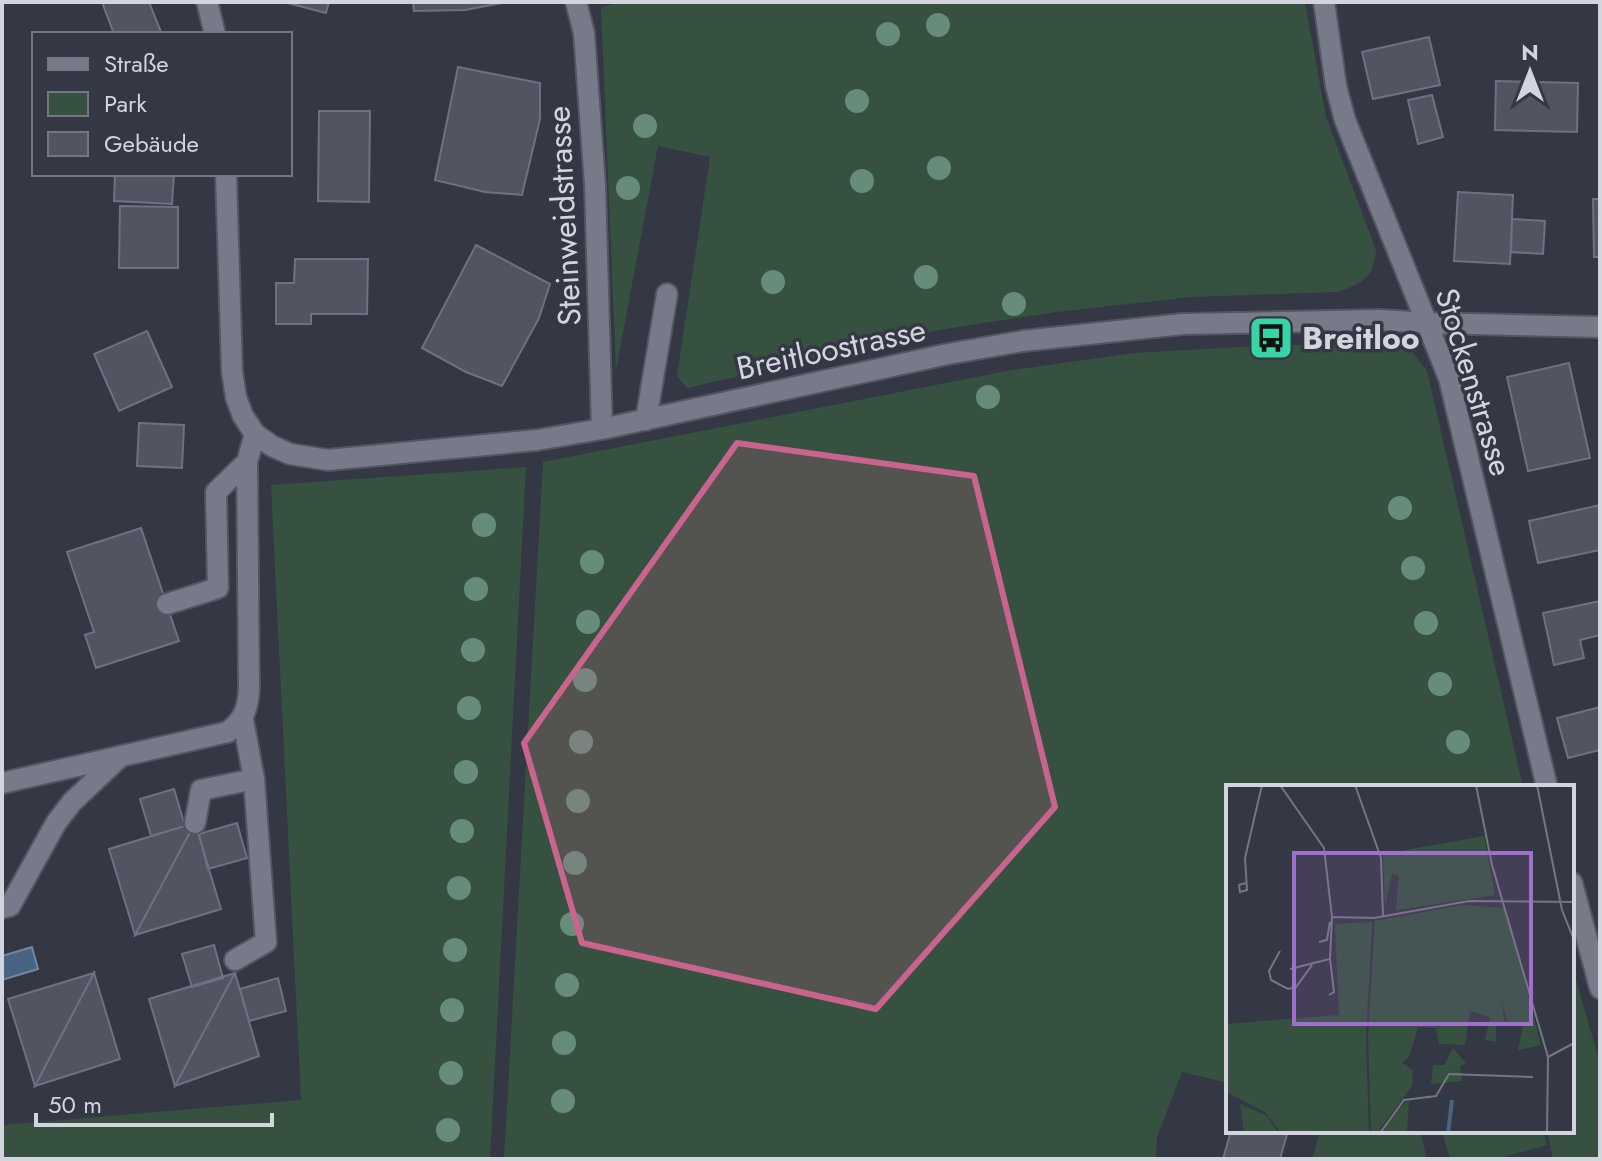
<svg xmlns="http://www.w3.org/2000/svg" width="1602" height="1161" viewBox="0 0 1602 1161" font-family="Jost,sans-serif">
	<style>
		.green { fill: #365140 }
		.water { fill: #486482; stroke: #72869e; stroke-width: 2 }
		.building { fill: #525462; stroke: #6e717f; stroke-width: 2 }
		.lines { fill: none; stroke-linecap: round; stroke-linejoin: round }
		.minor-casing { stroke: #535560; stroke-width: 24 }
		.minor { stroke: #777a89; stroke-width: 20 }
		.tree { fill: #678c7a }
		.marked { fill: #c9648f; fill-opacity: 0.2; stroke: #c9648f; stroke-width: 6; stroke-linejoin: round }
		.labels { text-anchor: middle; stroke-width: 7; stroke-linejoin: round; paint-order: stroke }
		.street-label { font-size: 32px; fill: #d3d5de; stroke: #343744 }
		.poi-label { font-size: 32px; font-weight: bold; fill: #d3d5de; stroke: #343744; text-anchor: start }
		.inset-river { fill: none; stroke: #486482; stroke-width: 4 }
		.inset-road { fill: none; stroke: #747682; stroke-width: 2 }
		.view { fill: #9e70cb; fill-opacity: 0.15; stroke: #9e70cb; stroke-width: 4 }
		.inset-edge { fill: none; stroke: #d3d5de; stroke-width: 4 }
	</style>
	<rect width="100%" height="100%" fill="#343744"/>
	<path class="green" d="M623,2H1305L1326,117L1376,250C1374,278 1362,284 1337,292L1192,297L1056,312L939,330L687,388L677,376L710,157L658,146L616,370L601,7Z
		M1275,345H1394L1412,352L1427,371L1523,787H1228V1083L1182,1072L1157,1137L1156,1159H504L543,462L1012,370L1134,353Z
		M526,467L490,1159H2V1125L301,1100L271,485Z
		M1572,966L1600,1063V1159H1553L1547,1131H1572Z
		M1320,1131H1420L1427,1159H1312Z
		M1442,1131H1543L1547,1145L1495,1159H1450Z"/>
	<path class="water" d="M32,947L38,969L2,980V956Z"/>
	<path class="building" d="M102,2H149L161,32L156,34H114Z
		M284,2H329L326,13Z
		M413,2H502V3L465,10L414,11Z
		M1429,37L1440,85L1373,99L1362,52Z
		M458,67L540,83V119L522,195L485,192L435,180Z
		M1496,81L1578,83L1577,132L1495,130Z
		M1432,95L1443,137L1418,144L1408,100Z
		M319,111H370L369,202L318,201Z
		M115,174H174L172,204L114,201Z
		M1458,192L1513,195L1510,264L1454,261Z
		M1593,199H1600V257H1594Z
		M120,206L178,207V268H119Z
		M1512,219L1545,221L1543,254L1511,252Z
		M476,245L550,284L539,318L502,386L466,372L422,348Z
		M295,259H368L367,314H311V324H276V283H294Z
		M147,331L172,387L119,411L94,354Z
		M1569,363L1590,458L1528,471L1507,377Z
		M139,423L184,425L182,468L137,466Z
		M1600,505V550L1538,563L1529,521Z
		M141,528L179,641L96,668L85,635L94,632L67,552Z
		M1600,601V635L1580,640L1584,658L1554,665L1543,613Z
		M1600,707V750L1568,758L1557,718Z
		M174,789L185,826L151,836L140,799Z
		M195,823L135,935L109,849Z
		M195,823L221,909L135,935Z
		M237,823L247,858L208,869L199,834Z
		M214,945L223,978L192,987L182,954Z
		M94,973L35,1086L8,999Z
		M94,973L120,1059L35,1086Z
		M235,973L175,1086L149,999Z
		M235,973L259,1056L175,1086Z
		M278,978L286,1011L249,1021L240,989Z
		M1231,1131H1288L1280,1159H1223Z"/>
	<g class="lines">
		<g class="minor-casing">
			<path id="minor" d="M207,2L215,34
				M576,2L584,33L595,185L602,429
				M1324,2L1336,86L1345,120L1449,378L1547,787
				M226,174L232,371L236,397L243,416L255,434L272,446L290,454L328,460L537,440L602,429L948,354L1023,341L1183,324L1379,320L1429,323L1600,327
				M646,420L667,294
				M167,604L218,588L216,492L247,462
				M2,783L228,732C244,719 248,709 249,689L247,462L255,434
				M195,823L201,790L254,779
				M1572,883L1600,988
				M2,908L10,906L56,823L72,802L121,756
				M235,960L266,942L254,779L243,720"/>
		</g>
		<use href="#minor" class="minor"/>
	</g>
	<g class="tree">
		<circle cx="938" cy="25" r="12"/>
		<circle cx="888" cy="34" r="12"/>
		<circle cx="857" cy="101" r="12"/>
		<circle cx="645" cy="126" r="12"/>
		<circle cx="939" cy="168" r="12"/>
		<circle cx="862" cy="181" r="12"/>
		<circle cx="628" cy="188" r="12"/>
		<circle cx="926" cy="277" r="12"/>
		<circle cx="773" cy="282" r="12"/>
		<circle cx="1014" cy="304" r="12"/>
		<circle cx="988" cy="397" r="12"/>
		<circle cx="1400" cy="508" r="12"/>
		<circle cx="484" cy="525" r="12"/>
		<circle cx="592" cy="562" r="12"/>
		<circle cx="1413" cy="568" r="12"/>
		<circle cx="476" cy="589" r="12"/>
		<circle cx="588" cy="622" r="12"/>
		<circle cx="1426" cy="623" r="12"/>
		<circle cx="473" cy="650" r="12"/>
		<circle cx="585" cy="680" r="12"/>
		<circle cx="1440" cy="684" r="12"/>
		<circle cx="469" cy="708" r="12"/>
		<circle cx="581" cy="742" r="12"/>
		<circle cx="1458" cy="742" r="12"/>
		<circle cx="466" cy="772" r="12"/>
		<circle cx="578" cy="801" r="12"/>
		<circle cx="462" cy="831" r="12"/>
		<circle cx="575" cy="863" r="12"/>
		<circle cx="459" cy="888" r="12"/>
		<circle cx="572" cy="924" r="12"/>
		<circle cx="455" cy="950" r="12"/>
		<circle cx="567" cy="985" r="12"/>
		<circle cx="452" cy="1010" r="12"/>
		<circle cx="564" cy="1043" r="12"/>
		<circle cx="451" cy="1073" r="12"/>
		<circle cx="563" cy="1101" r="12"/>
		<circle cx="448" cy="1130" r="12"/>
	</g>
	<path class="marked" d="M737,443L974,476L1055,807L876,1009L582,943L524,743Z"/>
	<defs>
		<g id="bus-square" transform="scale(2.3)"><rect x="-9" y="-9" width="18" height="18" rx="4" fill="#39d4a5" stroke="#343744"/><path d="M-5-6H5V4H4V6H2V4H-2V6H-4V4H-5ZM-3.5-4V0h7V-4ZM-3.5 1.2v1.5H-2V1.2ZM2 1.2v1.5H3.5V1.2Z" fill="#111"/></g>
	</defs>
	<g fill-rule="evenodd">
		<use href="#bus-square" x="1271" y="338"/>
	</g>
	<g class="labels">
		<g class="street-label">
			<text transform="translate(564 216) rotate(-93)" y="11">Steinweidstrasse</text>
			<text transform="translate(831 349) rotate(-12)" y="11">Breitloostrasse</text>
			<text transform="translate(1474 382) rotate(73)" y="11">Stockenstrasse</text>
		</g>
		<g class="poi-label">
			<text x="1302" y="349">Breitloo</text>
		</g>
	</g>
	<g transform="translate(1226 785)">
		<rect width="348" height="348" fill="#343744"/>
		<path d="M258,51L269,110L170,125L173,91L166,89L159,122L157,69ZM236,120L279,123L315,260L292,265L298,237L283,241L275,214L279,239L270,241V257L259,255L264,232L244,226L239,260L213,259L210,243L192,242L183,272L176,278L187,285L186,301L151,348H145L142,253L149,136ZM146,137L140,252L143,348H55L39,327L0,307V239L113,230L109,139ZM227,263L240,278L234,281L236,296L205,299L207,280H218ZM183,316L181,348H155L179,317ZM14,319L41,331L52,348H18Z" fill="#365140"/>
		<path class="inset-river" d="M222,348L226,315"/>
		<path class="inset-road" d="M54,0L98,63L106,132L104,174L64,184M129,0L155,73L157,131M250,0L266,80L322,272L321,348M311,0L336,125L348,155M20,98L13,100L14,107L21,105L19,73L36,0M106,132L148,133L243,116L348,117M93,157L101,155L104,137M54,166L43,186L45,195L62,204L70,202L86,180M103,210L108,207L104,174M322,272L348,258M154,348L178,315L210,311L223,289L307,292"/>
		<path class="view" d="M68,68H305V239H68Z"/>
		<rect width="348" height="348" class="inset-edge"/>
	</g>
	<rect width="1602" height="1161" fill="none" stroke="#d3d5de" stroke-width="8"/>
	<rect x="32" y="32" width="260" height="144" fill="#343744" stroke="#747682" stroke-width="2"/>
	<rect x="48" y="58" width="40" height="12" fill="#777a89" stroke="#747682" stroke-width="2"/>
	<text x="104" y="72" font-size="24" fill="#d3d5de">Straße</text>
	<rect x="48" y="92" width="40" height="24" fill="#365140" stroke="#747682" stroke-width="2"/>
	<text x="104" y="112" font-size="24" fill="#d3d5de">Park</text>
	<rect x="48" y="132" width="40" height="24" fill="#525462" stroke="#747682" stroke-width="2"/>
	<text x="104" y="152" font-size="24" fill="#d3d5de">Gebäude</text>
	<g transform="translate(1530 72)" stroke="#343744" stroke-width="6" paint-order="stroke">
	<path d="M0-6L14 30L0 20L-14 30Z" fill="#d3d5de"/>
	<text y="-12" font-size="22" font-weight="bold" text-anchor="middle" fill="#d3d5de">N</text>
	</g>
	<path d="M36 1113v12h236v-12" fill="none" stroke="#d3d5de" stroke-width="4"/>
	<text x="48" y="1113" font-size="24" fill="#d3d5de" stroke="#343744" stroke-width="6" paint-order="stroke">50 m</text>
</svg>
